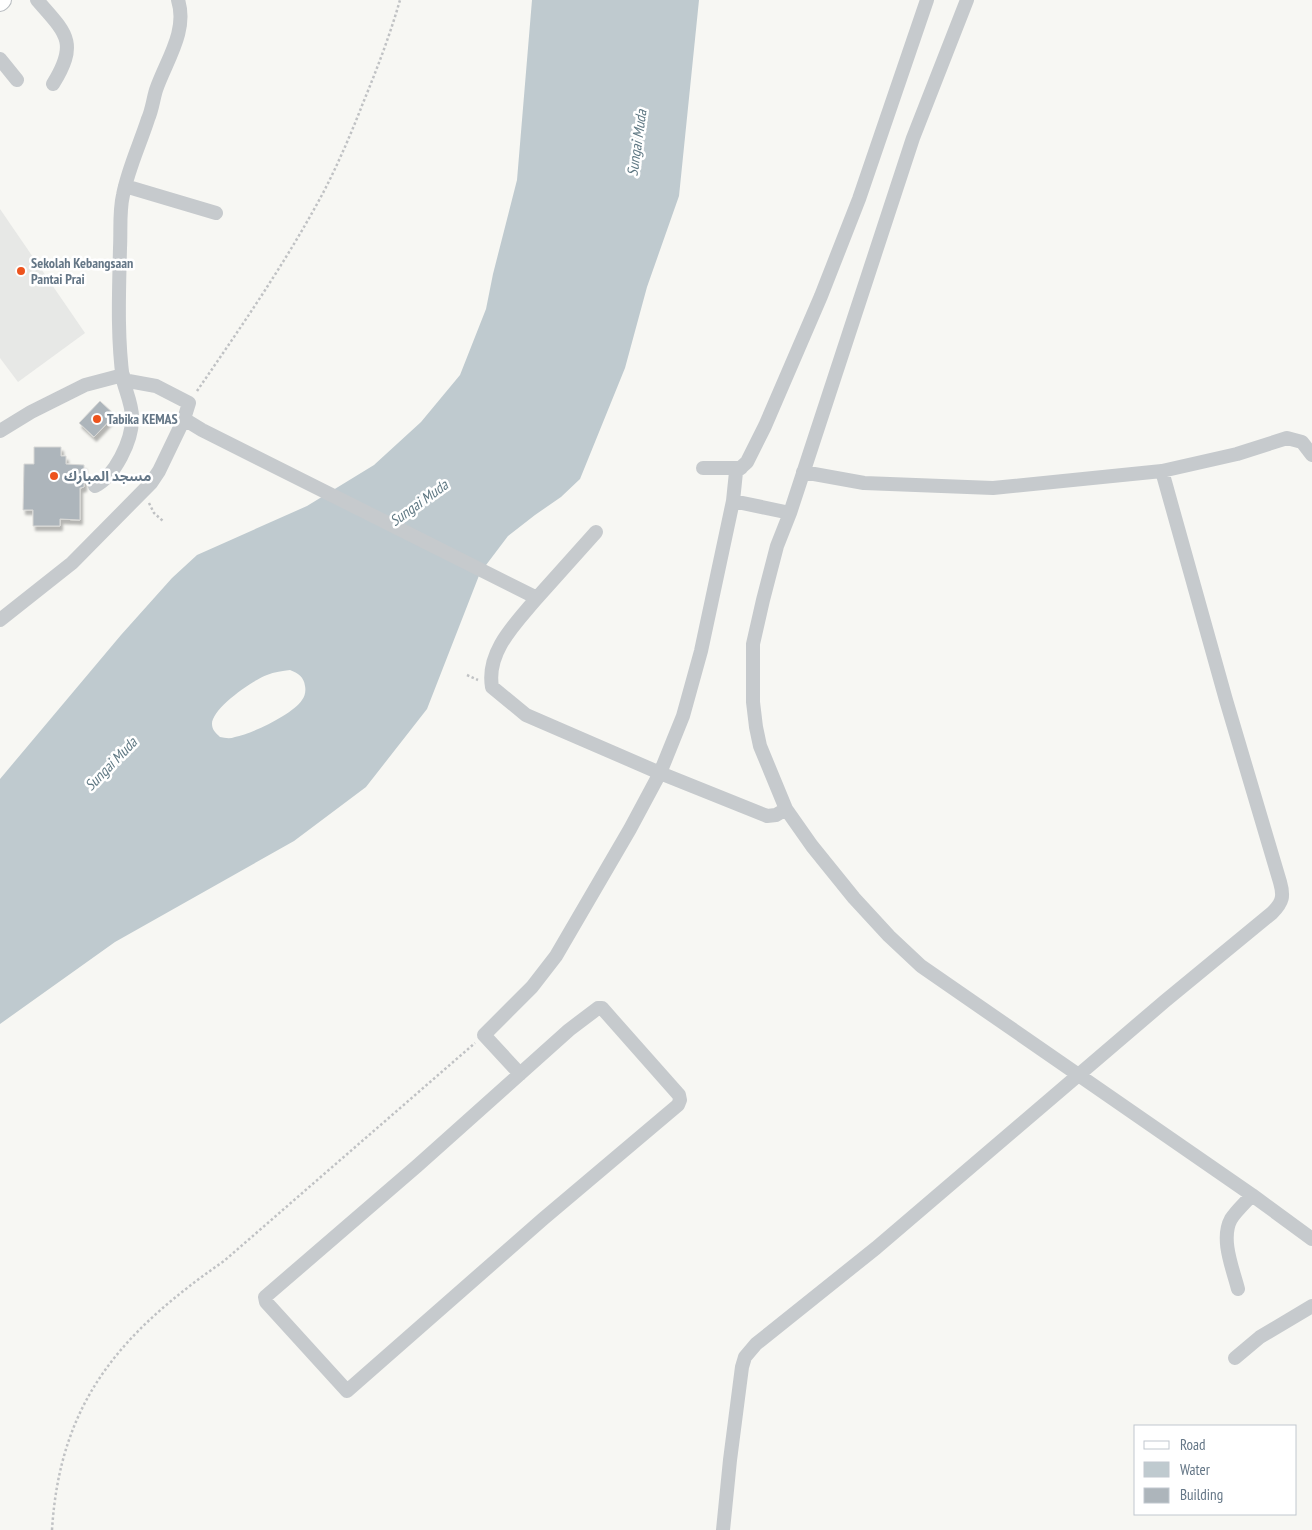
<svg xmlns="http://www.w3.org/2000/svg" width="1312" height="1530" viewBox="0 0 1312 1530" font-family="'PT Sans Narrow','Noto Sans Arabic',sans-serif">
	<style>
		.built { fill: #e7e8e6 }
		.water { fill: #bfcacf; fill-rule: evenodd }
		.building { fill: #adb5bb; stroke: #d8d8d6; filter: url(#shadow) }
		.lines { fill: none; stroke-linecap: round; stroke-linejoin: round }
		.major-casing { stroke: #b7bbbf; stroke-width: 20 }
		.path { stroke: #c0c2c4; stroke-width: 2.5; stroke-dasharray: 2.5 2.5; stroke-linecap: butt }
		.minor { stroke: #c6cacd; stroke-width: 14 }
		.major { stroke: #fff; stroke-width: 18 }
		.poi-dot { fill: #ed531d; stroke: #fff; stroke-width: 2 }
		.labels { text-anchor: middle; stroke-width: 5; stroke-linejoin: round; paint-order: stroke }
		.poi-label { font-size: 14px; font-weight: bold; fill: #647686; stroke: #fff; text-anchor: start }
		.water-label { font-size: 15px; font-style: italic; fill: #5f7883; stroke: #fff }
	</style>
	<defs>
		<filter id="shadow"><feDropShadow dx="2.5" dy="4.5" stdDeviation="1" flood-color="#0004"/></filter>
	</defs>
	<rect width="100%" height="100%" fill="#f7f7f3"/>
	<path class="built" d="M0,209L85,333L18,382L0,358Z"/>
	<path class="water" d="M532,0H699L679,196L647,287L625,368L580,479L561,497L535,515L508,536L480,573L427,709L366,787L294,841L115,942L0,1024V779L121,635L172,578L197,555L307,506L374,465L421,422L460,375L486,309L493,274L517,180ZM290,670C298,673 304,677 305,686C306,691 305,696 302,700C293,714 252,734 235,737C230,739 225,738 220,737C216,733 212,730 212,724C212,708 253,680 267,675C274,672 283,671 290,670Z"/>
	<path class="building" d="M100,401L115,415L94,437L79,423Z
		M34,447H61V456H66V464L84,465V487L80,488V520L60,519V526H33V510H23L24,464H34Z"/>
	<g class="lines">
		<g class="major-casing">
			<path id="major" d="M0,2L2,0"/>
		</g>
		<path class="path" d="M197,391C241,327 286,262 323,193C338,164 351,134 363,103C377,69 390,35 400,0
			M149,503L154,513L163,521
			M467,675L478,680
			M52,1530C60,1400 122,1332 224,1261L475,1043"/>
		<path class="minor" d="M37,0C66,33 79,42 53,84
			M178,0C188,31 166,61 156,90C153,100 152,110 148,119C140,144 128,169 123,195C119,212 121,230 120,248C119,292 117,336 123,380L156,386L189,403L184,419L202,430L535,597L536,599C515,624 486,652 492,687L526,715L660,773L767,816L776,815L786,809
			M967,0L913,138L790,513L777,546L763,600L753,644V702L756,727L760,746L786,809L812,846L854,898L889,936L921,966L1252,1195L1312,1239
			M0,59L17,80
			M125,186L216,213
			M0,431L31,412L85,385L123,375
			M703,468H741
			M803,472L864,483L993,488L1162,471L1237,454L1287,438L1302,442L1312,455
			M95,486C115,476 132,441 132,419C133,407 126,392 123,380
			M733,501L790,513
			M536,599L596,532
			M0,620L72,563L151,483L159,471L184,419
			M598,1008H602L679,1095L680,1100L678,1105L543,1219L347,1391L266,1302L265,1297L417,1166L569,1030Z
			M520,1074L484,1035L532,987L556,956L630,829L660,773L683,716L701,651L733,501L736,472L747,462L765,426L821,296L859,199L927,0
			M1238,1289C1233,1269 1220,1239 1231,1219C1236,1211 1245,1203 1252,1195
			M1235,1358L1260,1337L1312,1306
			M723,1530L730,1460L742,1367L745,1357L756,1344L876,1248L1165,1001L1272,913C1283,902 1284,896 1280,882L1226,700L1162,471"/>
		<use href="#major" class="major"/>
	</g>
	<g class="poi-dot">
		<circle cx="21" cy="271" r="5"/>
		<circle cx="97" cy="419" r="5"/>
		<circle cx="54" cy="476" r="5"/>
	</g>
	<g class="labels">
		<g class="poi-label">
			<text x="31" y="268">Sekolah Kebangsaan<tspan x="31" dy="16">Pantai Prai</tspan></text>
			<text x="107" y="424">Tabika KEMAS</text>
			<text x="64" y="481">مسجد المبارك</text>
		</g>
		<g class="water-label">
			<text transform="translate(637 143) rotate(-82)" y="5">Sungai Muda</text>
			<text transform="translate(419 503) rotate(-36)" y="5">Sungai Muda</text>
			<text transform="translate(111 764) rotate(-46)" y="5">Sungai Muda</text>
		</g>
	</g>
	<rect x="1134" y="1425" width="162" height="90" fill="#ffffff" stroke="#c1c8cf"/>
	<rect x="1144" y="1441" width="25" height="8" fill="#ffffff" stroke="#c1c8cf"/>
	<text x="1180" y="1450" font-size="15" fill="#647686">Road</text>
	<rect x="1144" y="1462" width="25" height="15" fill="#bfcacf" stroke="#c1c8cf"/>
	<text x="1180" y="1475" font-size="15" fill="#647686">Water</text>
	<rect x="1144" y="1488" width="25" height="15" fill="#adb5bb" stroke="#c1c8cf"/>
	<text x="1180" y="1500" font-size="15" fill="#647686">Building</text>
</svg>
